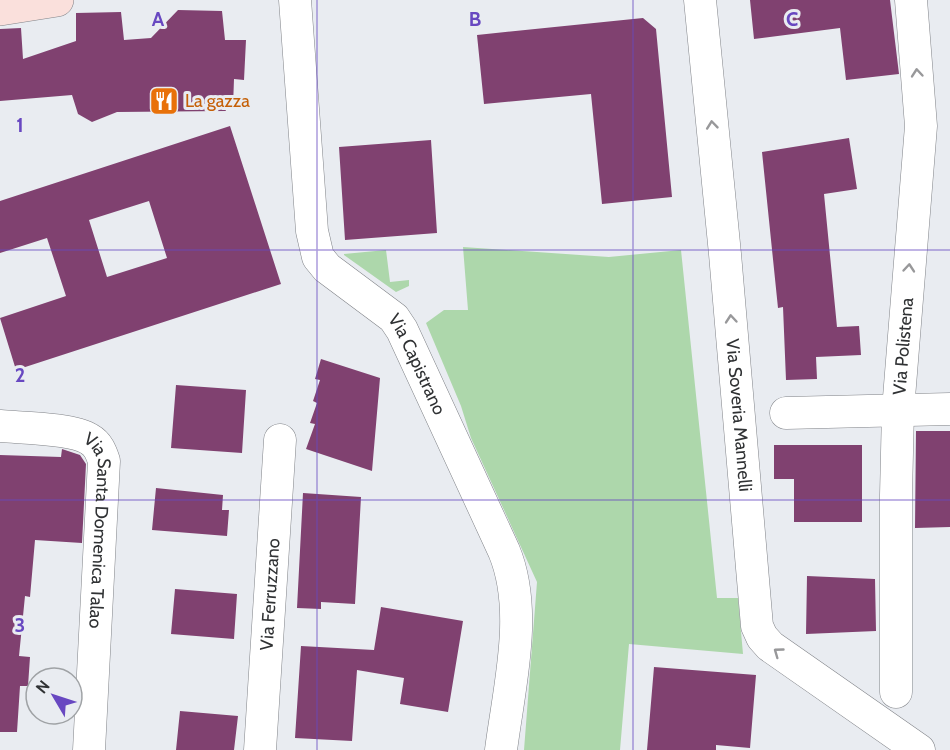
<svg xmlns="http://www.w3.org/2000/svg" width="950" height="750" viewBox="0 0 950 750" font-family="Cabin,sans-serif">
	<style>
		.green { fill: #add7ab }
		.building { fill: #804170; fill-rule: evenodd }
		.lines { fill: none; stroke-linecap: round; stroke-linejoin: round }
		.street-casing { stroke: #808388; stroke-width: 33 }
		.secondary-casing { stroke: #808388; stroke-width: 34 }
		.street { stroke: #fff; stroke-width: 32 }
		.secondary { stroke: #fae0dc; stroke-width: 33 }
		.oneway { stroke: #98989a }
		.grid { fill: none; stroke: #6848c1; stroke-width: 1.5; stroke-opacity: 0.55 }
		.labels { text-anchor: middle; stroke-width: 6; stroke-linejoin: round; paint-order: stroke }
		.food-label { font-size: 18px; fill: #c56008; stroke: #e9ecf1; text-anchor: start }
		.street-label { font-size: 18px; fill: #303234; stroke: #e9ecf1 }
		.grid-label { font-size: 20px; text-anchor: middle; font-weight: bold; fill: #6848c1; stroke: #e9ecf1; stroke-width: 6; stroke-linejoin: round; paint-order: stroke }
	</style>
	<rect width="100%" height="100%" fill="#e9ecf1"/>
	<path class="green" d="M463,247L609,257L681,250L717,598H738L743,654L629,644L620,750H524L537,582L471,438L461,406L426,323L444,310H468Z
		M386,250L390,282L409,280V286L396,292L344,255V254Z"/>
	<path class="building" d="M750,0H890L899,74L846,80L840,28L754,39Z
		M178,10L222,11L225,40H246L244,80L234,79L233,107H224L226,111L117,112L92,122L78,114L72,95L0,101V29L21,28L23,59L76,41V13L121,12L124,40L151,38Z
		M643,18L656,29L672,197L602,204L591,94L484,104L477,35Z
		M230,126L281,284L16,370L0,318L66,296L47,238L0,253V201ZM149,201L167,258L107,277L89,220Z
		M849,138L857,189L824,194L837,327L859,326L861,355L816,357L817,379L786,380L783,307L778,308L762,152Z
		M431,140L437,233L345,240L339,147Z
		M321,359L380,378L372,471L306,449L315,424L310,423L317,403L313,401L320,380L315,379Z
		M176,385L246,390L242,453L171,448Z
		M916,431H950V527L915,528Z
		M774,445H862V522H794V479H774Z
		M62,449L80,455L86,464L82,543L35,540L30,597L25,596L19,656L30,657L28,686H20L17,732H0V455L61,457Z
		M156,488L223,495L222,510H229L227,536L152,530Z
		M303,493L361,497L355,604L321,602V609L297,608Z
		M807,576L875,579L876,631L806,634Z
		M175,589L237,594L234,639L171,634Z
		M381,607L463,621L448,712L400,704L404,678L357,670L352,741L295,738L301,646L374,650Z
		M654,667L756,675L750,748L716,745V750H647Z
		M180,711L238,716L234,750H176Z"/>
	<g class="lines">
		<g class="street-casing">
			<g id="street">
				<path id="s1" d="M295,0L312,231L318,257L327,268L394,318L402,330L504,551C529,611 509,687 501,750"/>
				<path id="s2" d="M700,0L725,254L757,626L762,637L770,646L919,750"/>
				<path d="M786,413L950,409"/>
				<path id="s3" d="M0,426C21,428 72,428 89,439C98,444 101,452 104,461L89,750"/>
				<path id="s4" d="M896,692V495L898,410L921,126L911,0"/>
				<path id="s5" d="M260,750L280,440"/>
			</g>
		</g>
		<g class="secondary-casing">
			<path id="secondary" d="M0,9L57,0"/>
		</g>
		<use href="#street" class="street"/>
		<use href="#secondary" class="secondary"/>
	</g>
	<defs><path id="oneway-chevron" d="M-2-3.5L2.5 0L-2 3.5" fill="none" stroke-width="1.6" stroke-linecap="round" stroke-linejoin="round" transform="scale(1.5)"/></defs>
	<g class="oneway">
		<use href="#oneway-chevron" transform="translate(917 73) rotate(-95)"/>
		<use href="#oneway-chevron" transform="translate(712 125) rotate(-96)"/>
		<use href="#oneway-chevron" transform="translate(909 268) rotate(-85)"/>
		<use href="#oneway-chevron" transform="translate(731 319) rotate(-95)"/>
		<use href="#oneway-chevron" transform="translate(778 652) rotate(-144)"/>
	</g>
	<path class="grid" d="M317,0V750M633,0V750M0,250H950M0,500H950"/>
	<defs>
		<g id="restaurant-square" transform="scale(1.5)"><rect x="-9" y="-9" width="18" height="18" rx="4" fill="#e8710a" stroke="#e9ecf1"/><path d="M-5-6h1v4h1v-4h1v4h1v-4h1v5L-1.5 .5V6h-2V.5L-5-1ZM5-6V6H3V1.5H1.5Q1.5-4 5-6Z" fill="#fff"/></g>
	</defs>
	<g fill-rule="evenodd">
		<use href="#restaurant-square" x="164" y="101"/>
	</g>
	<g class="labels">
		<g class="food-label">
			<text x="185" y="107">La gazza</text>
		</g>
		<g class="street-label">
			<text dy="6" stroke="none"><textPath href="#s4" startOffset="346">Via Polistena</textPath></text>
			<text dy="6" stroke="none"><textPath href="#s1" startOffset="408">Via Capistrano</textPath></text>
			<text dy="6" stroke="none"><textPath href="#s2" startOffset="417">Via Soveria Mannelli</textPath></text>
			<text dy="6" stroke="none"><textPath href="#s3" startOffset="186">Via Santa Domenica Talao</textPath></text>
			<text dy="6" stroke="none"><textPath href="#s5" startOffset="156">Via Ferruzzano</textPath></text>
		</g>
	</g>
	<g class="grid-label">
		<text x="158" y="26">A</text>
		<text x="475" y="26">B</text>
		<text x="792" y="26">C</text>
		<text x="20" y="132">1</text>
		<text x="20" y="382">2</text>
		<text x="20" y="632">3</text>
	</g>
	<g transform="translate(54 696) rotate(309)"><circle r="28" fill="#e9ecf1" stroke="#9fa2a5" stroke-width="1.5"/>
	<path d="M0-4.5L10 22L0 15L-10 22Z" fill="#6848c1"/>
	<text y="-9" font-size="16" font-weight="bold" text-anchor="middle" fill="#303234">N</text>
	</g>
</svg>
